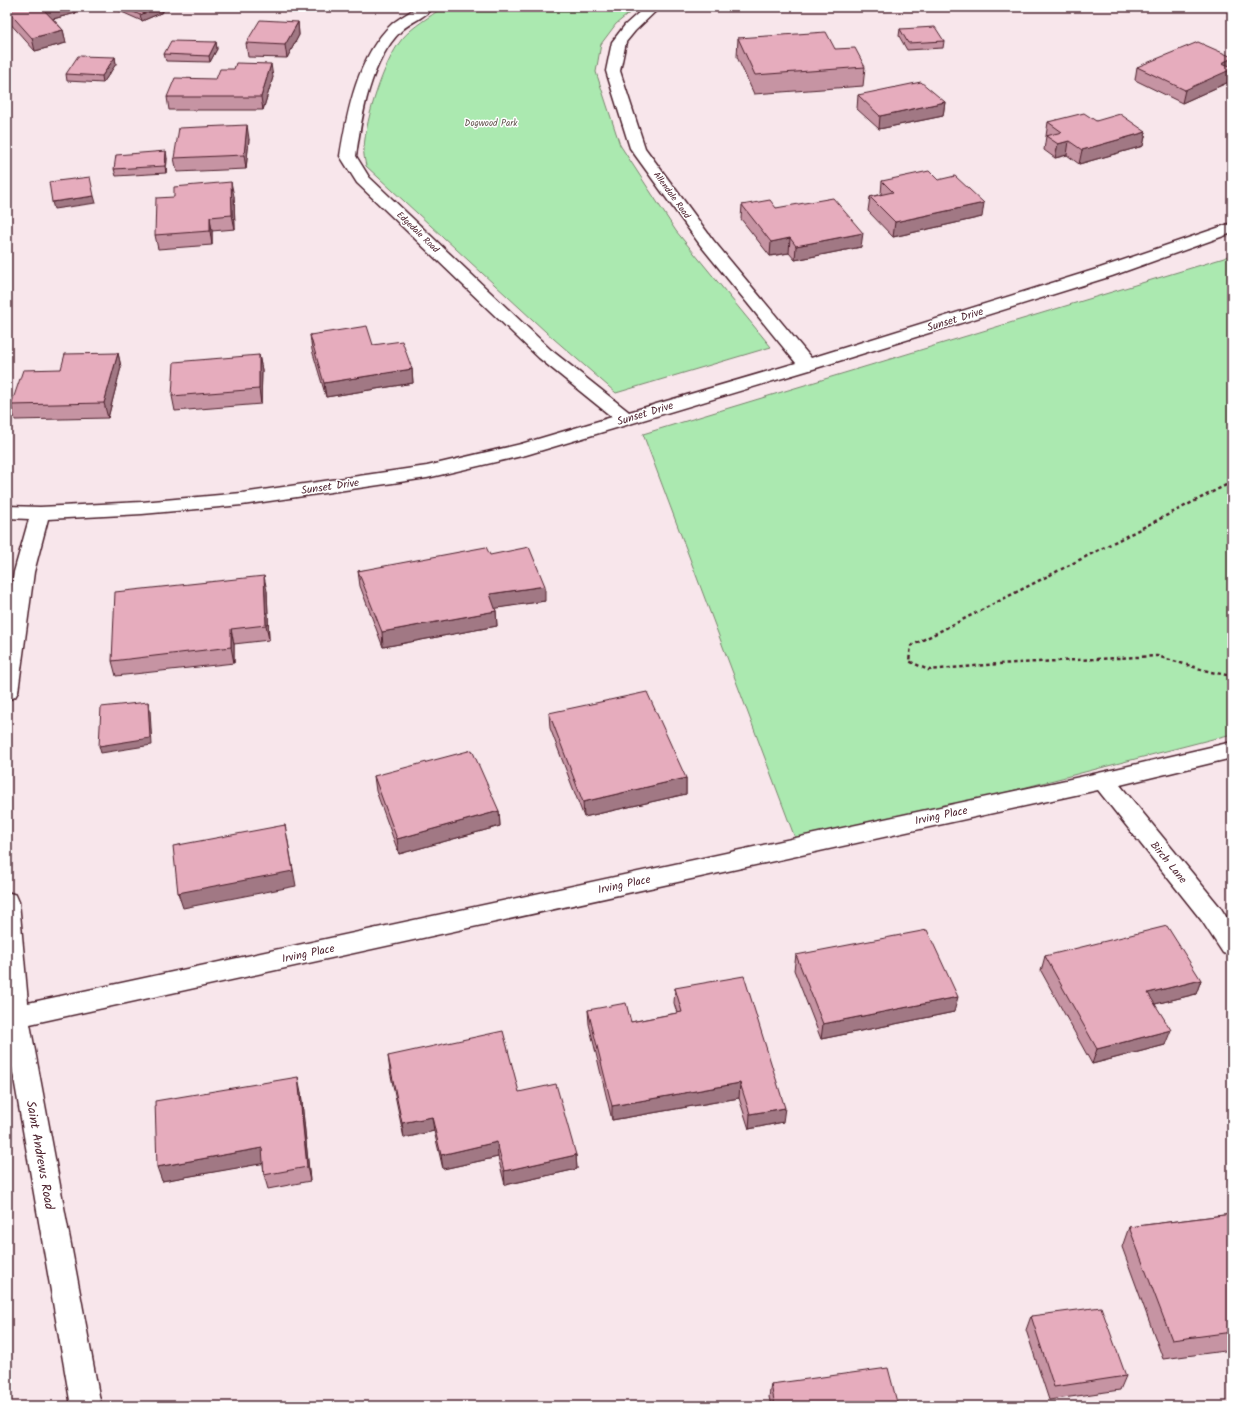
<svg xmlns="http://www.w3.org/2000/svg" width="1239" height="1413" viewBox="0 0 1239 1413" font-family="Kalam,sans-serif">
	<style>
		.green { fill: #abe9b0; stroke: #7a846e }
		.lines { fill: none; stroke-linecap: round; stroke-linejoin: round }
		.minor-casing { stroke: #4a1f2b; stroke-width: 3 }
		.path { stroke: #4a1f2b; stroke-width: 2.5; stroke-dasharray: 3.5 3; stroke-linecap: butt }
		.minor { fill: #fff; fill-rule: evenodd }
		.wall { fill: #c694a3; stroke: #4a1f2b }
		.shaded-wall { fill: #a17884; stroke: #4a1f2b }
		.building { fill: #e6acbd; stroke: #4a1f2b }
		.labels { text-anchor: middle; stroke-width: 3; stroke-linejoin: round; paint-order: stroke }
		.far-park-label { font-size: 9px; fill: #62524c; stroke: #fff }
		.far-street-label { font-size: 9px; fill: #4a1f2b; stroke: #fff }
		.street-label { font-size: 11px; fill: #4a1f2b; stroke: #fff }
		.near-street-label { font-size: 13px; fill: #4a1f2b; stroke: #fff }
	</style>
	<rect width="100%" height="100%" fill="#f8e6eb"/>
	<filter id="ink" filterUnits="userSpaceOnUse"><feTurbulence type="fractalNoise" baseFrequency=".025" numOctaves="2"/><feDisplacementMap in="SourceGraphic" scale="8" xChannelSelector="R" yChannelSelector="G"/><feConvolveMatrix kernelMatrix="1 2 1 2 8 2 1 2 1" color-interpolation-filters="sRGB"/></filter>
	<g filter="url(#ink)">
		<path class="green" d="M443,7H637L616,24L601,44L596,72L620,145L676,231L771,347L616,393L546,332L366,166C365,161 363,154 364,148C366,118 383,63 402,39C413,26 430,17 443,7Z
			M1232,253V734L798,846L643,434L1224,258Z"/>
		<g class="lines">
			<g class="minor-casing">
				<path id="minor" d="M417,7H433C425,18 410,22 401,31C370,62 362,114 356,156L369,177L551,350L629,412L796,363L701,246L630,148L606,71L612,42L625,25L645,7H660L635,31L626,42L620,71L645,148L713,240L811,358L1100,268L1232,223V233L1112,276L813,369L526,455L427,478L242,505L142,514L48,519L34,572L18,692L15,697L7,700V618L14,572L29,519L7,518V506L40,507L142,502L242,493L427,466L521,444L612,417L539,358L357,183L340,156C347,112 358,55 392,24C399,18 409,13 417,7Z
					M1232,742V758L1120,785L1220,907L1232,926V956L1223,953L1202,921L1098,790L30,1024L101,1406H71L7,1038V892L16,895L19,902L28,1003L1103,772Z"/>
			</g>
			<path class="path" d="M1232,482L911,646L909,661L928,670L998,664L1157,656L1211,672L1232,676"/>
			<use href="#minor" class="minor"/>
		</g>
		<path class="wall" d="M7,7H75L76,13L53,19L63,30L66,43L35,51L7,20Z
			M115,7H162L163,12L142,21L115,9Z
			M314,7H335L329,11Z
			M298,22L299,35L287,58L248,57L246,43Z
			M900,29L944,41L943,48L907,50L899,36Z
			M738,38L835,49L865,67L863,86L754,94L737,57Z
			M216,42L217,49L210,62L166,61L164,54Z
			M115,57L116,64L103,83L67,81L66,74Z
			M1137,67H1231V81L1182,103L1135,80Z
			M273,77L263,110H169L167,97Z
			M858,95L945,102L943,116L879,129L857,109Z
			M1096,121L1146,132L1143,146L1079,164L1067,155L1055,158L1044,150L1048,122Z
			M249,139L246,169L177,172L174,158Z
			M167,158L166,173L116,176L114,169Z
			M882,181L982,217L893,237L868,211L870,197L881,194Z
			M234,196L235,229L212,231V245L158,249L155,235Z
			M742,205L776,208L861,247L795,260L789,253L770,256L741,219Z
			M310,335L373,345L412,369L413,383L326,397L312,350Z
			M118,353L121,367L108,418L15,420L11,405L61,369Z
			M259,355L262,370L261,404L175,411L172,396Z
			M490,555L545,601L495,608L496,611L497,626L383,647L360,586L358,571Z
			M267,591L269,640L234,644V663L116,676L112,661Z
			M549,713L686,778V794L584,817L550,728Z
			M374,776L499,811L500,826L399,854L376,791Z
			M796,955L954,1012L821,1039L794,970Z
			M1045,956L1201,980L1196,994L1155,1004L1165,1045L1092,1064L1041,971Z
			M675,988L783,1122L749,1129L739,1098L612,1120L589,1024L588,1010L631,1022L677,1013L674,1003Z
			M388,1056L519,1092L576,1155L577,1169L505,1185L498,1157L443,1169L434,1131L404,1138L390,1071Z
			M301,1092L310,1181L268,1189L264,1175L263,1163L162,1181Z
			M1232,1214V1350L1163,1359L1122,1247L1129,1227Z
			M1031,1316L1126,1376L1120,1390L1049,1400L1026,1330Z
			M771,1384L898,1406H771L769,1397Z"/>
		<path class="shaded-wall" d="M45,7H76H75L76,13L45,21L42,8Z
			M159,7H162L163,12L142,21L140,15Z
			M329,7H335L329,11Z
			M298,22L299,35L287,58L285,45Z
			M63,30L66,43L35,51L32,38Z
			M216,42L217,49L210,62L209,56Z
			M115,57L116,64L103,83L102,76Z
			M1232,58V64L1231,70L1232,69V77L1231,81L1182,103L1185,90L1222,63Z
			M271,64L273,77L263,110L261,97Z
			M945,102L943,116L879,129L880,116Z
			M247,125L249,139L246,169L244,155Z
			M1146,132L1143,146L1079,164L1082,150Z
			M1069,141L1067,155L1055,158L1058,144Z
			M166,151L167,158L166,173L165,166Z
			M231,182L234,196L235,229L232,215Z
			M94,196L96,203L54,209L52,202Z
			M984,203L982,217L893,237L895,222Z
			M210,217L212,231V245L210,231Z
			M863,233L861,247L795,260L796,246Z
			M790,238L789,253L770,256L771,242Z
			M118,353L121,367L108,418L104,403Z
			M259,355L262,370L261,404L259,389Z
			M412,369L413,383L326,397L324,383Z
			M264,576L267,591L269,640L266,625Z
			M545,586V601L491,609L490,594Z
			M496,611L497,626L383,647L382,632Z
			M231,629L234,644V663L231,647Z
			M148,702L150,710L152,745L101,753L99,746Z
			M686,778V794L584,817L583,802Z
			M499,811L500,826L399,854L397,839Z
			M285,825L296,886L183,908L178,893Z
			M1201,980L1196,994L1143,1007L1148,993Z
			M958,997L954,1012L821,1039L823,1024Z
			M1171,1030L1165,1045L1092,1064L1097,1049Z
			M298,1077L301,1092L310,1181L307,1167Z
			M740,1083L739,1098L612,1120V1106Z
			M785,1108L783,1122L749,1129L750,1114Z
			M432,1117L434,1131L404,1138L402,1123Z
			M497,1142L498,1157L443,1169L441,1155Z
			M262,1148L266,1163L162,1181L157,1167Z
			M576,1155L577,1169L505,1185L504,1171Z"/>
		<path class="building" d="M7,7H45L42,8L63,30L32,38L7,10Z
			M123,7H159L140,15Z
			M260,20L298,22L285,45L246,43Z
			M935,27L944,41L908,43L900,29Z
			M826,32L835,49L855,48L865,67L755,75L738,38Z
			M171,41L216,42L209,56L164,54Z
			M1198,42L1232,57V58L1222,63L1232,67V69L1185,90L1137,67Z
			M78,56L115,57L102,76L66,74Z
			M236,63L271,64L261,97H167L175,78L216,79L220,69H234Z
			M921,82L945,102L880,116L858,95Z
			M1084,113L1096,121L1120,114L1146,132L1082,150L1069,141L1058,144L1046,136L1062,132L1048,122Z
			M247,125L244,155L174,158L179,128Z
			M166,151L165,166L114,169L116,155Z
			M929,171L938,180L955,176L984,203L895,222L870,197L893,192L882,181Z
			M90,177L94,196L52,202L49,182Z
			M231,182L232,215L210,217V231L155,235L156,198L174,197V187Z
			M833,198L863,233L796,246L790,238L771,242L742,205L770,200L776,208Z
			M367,326L373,345L402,341L412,369L324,383L310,335Z
			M118,353L104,403L11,405L23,370L61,369L65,354Z
			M259,355V389L172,396L174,362Z
			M486,547L490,555L529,547L545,586L490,594L496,611L382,632L358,571Z
			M264,576L266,625L231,629V647L112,661L115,592Z
			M647,692L686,778L583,802L549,713Z
			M148,702L150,738L99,746L101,707Z
			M472,750L499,811L397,839L374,776Z
			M285,825L293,871L178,893L173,846Z
			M1167,926L1201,980L1148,993L1171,1030L1097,1049L1045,956Z
			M927,930L958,997L823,1024L796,955Z
			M744,976L785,1108L750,1114L740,1083L612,1106L588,1010L626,1003L631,1022L682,1012L675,988Z
			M503,1031L519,1092L556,1084L576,1155L504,1171L497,1142L441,1155L432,1117L402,1123L388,1056Z
			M298,1077L307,1167L264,1175L262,1148L157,1167L155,1101Z
			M1232,1214V1332L1172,1340L1129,1227Z
			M1101,1307L1126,1376L1054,1387L1031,1316Z
			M888,1368L898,1406H775L771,1384Z"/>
	</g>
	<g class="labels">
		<g class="far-park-label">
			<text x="491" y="126">Dogwood Park</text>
		</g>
		<g class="far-street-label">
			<text transform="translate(672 195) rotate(54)" y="3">Allendale Road</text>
			<text transform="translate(418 232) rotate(44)" y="3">Edgedale Road</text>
		</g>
		<g class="street-label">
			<text transform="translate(955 319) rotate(-17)" y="4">Sunset Drive</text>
			<text transform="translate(645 413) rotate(-17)" y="4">Sunset Drive</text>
			<text transform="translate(330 486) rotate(-8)" y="4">Sunset Drive</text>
			<text transform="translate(941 815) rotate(-12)" y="4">Irving Place</text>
			<text transform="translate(1169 862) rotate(51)" y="4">Birch Lane</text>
			<text transform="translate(624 884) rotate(-12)" y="4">Irving Place</text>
			<text transform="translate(308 953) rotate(-12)" y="4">Irving Place</text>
		</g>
		<g class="near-street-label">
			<text transform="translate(41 1155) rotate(80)" y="5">Saint Andrews Road</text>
		</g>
	</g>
	<rect width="1239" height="1413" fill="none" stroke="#fff" stroke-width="24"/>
	<rect x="12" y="12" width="1215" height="1389" fill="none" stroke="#4a1f2b" stroke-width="1.5" filter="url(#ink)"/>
</svg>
